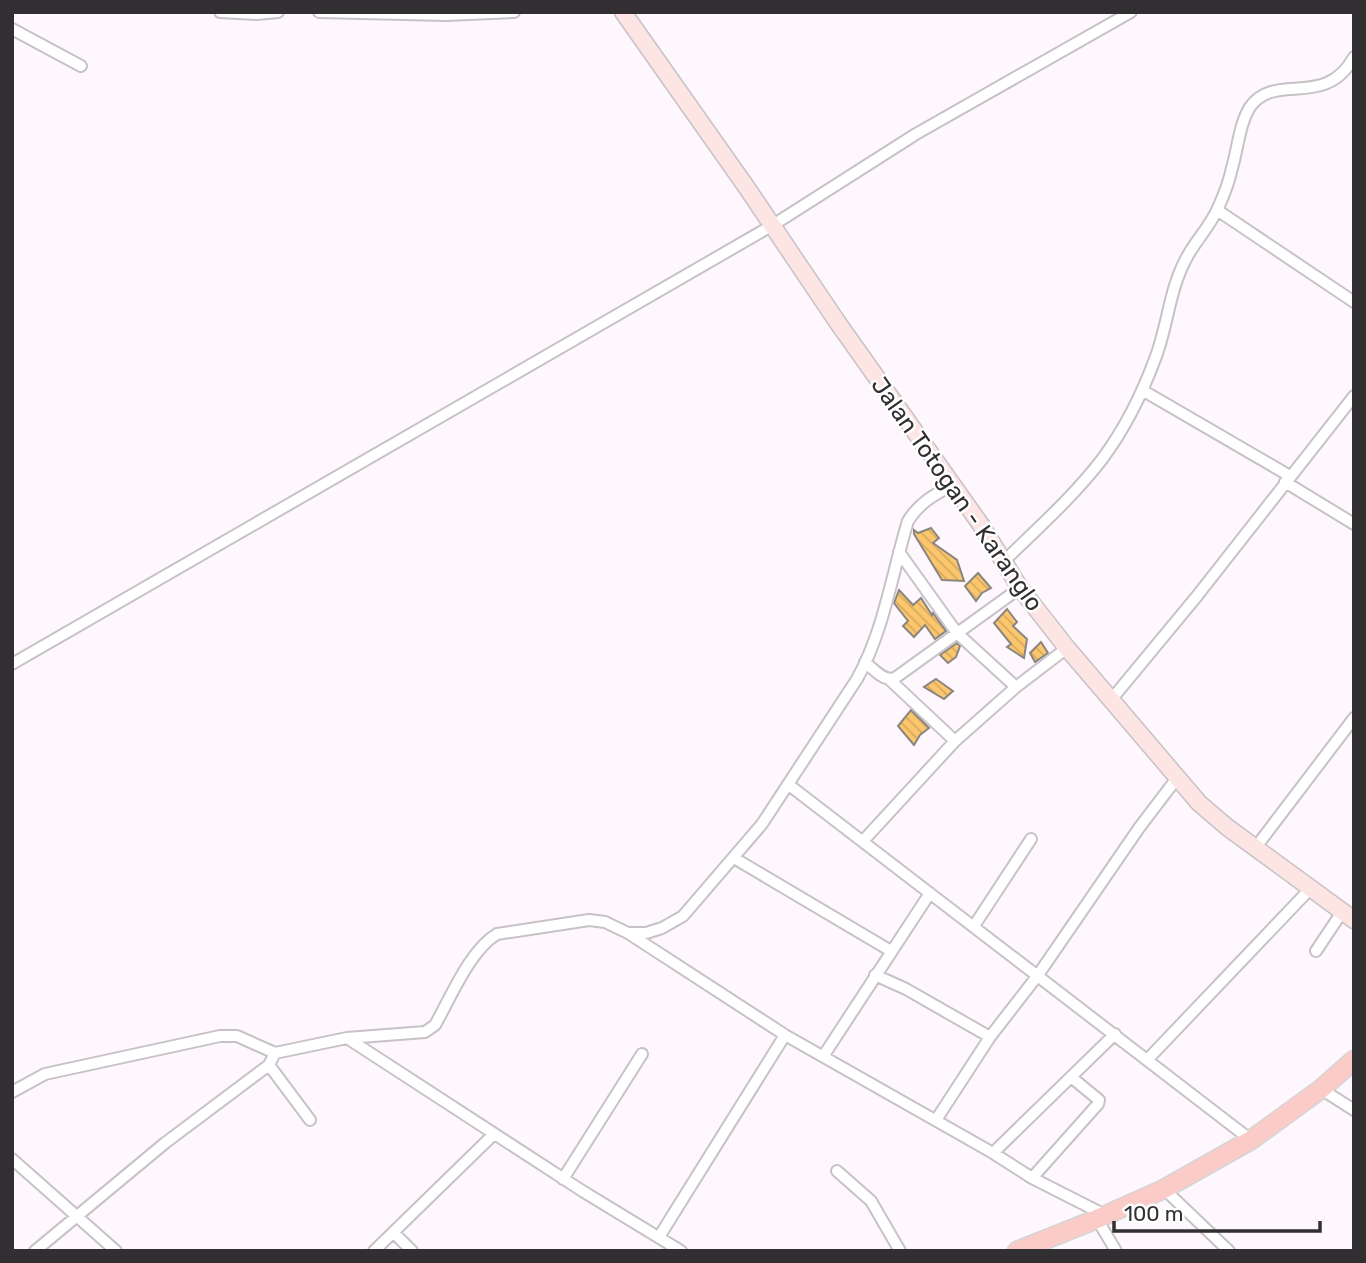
<svg xmlns="http://www.w3.org/2000/svg" width="1366" height="1263" viewBox="0 0 1366 1263" font-family="Rubik,sans-serif">
	<style>
		.building { fill: url(#building-back-hatch); stroke: #898580; stroke-width: 2 }
		.lines { fill: none; stroke-linecap: round; stroke-linejoin: round }
		.street-casing { stroke: #c7c2c7; stroke-width: 14 }
		.secondary-casing { stroke: #c7c2c7; stroke-width: 19 }
		.primary-casing { stroke: #d6d5d6; stroke-width: 21 }
		.street { stroke: #fff; stroke-width: 10 }
		.secondary { stroke: #fce5e3; stroke-width: 16 }
		.primary { stroke: #facbc7; stroke-width: 18 }
		.labels { text-anchor: middle; stroke-width: 5; stroke-linejoin: round; paint-order: stroke }
		.street-label { font-size: 24px; fill: #312f31; stroke: #fff }
	</style>
	<defs>
		<pattern id="building-back-hatch" width="6" height="6" patternUnits="userSpaceOnUse" patternTransform="scale(1.75)"><rect width="6" height="6" fill="#fbc66c"/><path d="M-1 5l2 2M0 0l6 6M5-1l2 2" fill="none" stroke="#d8aa5e"/></pattern>
	</defs>
	<rect width="100%" height="100%" fill="#fef8fe"/>
	<path class="building" d="M931,528L939,538L933,543L957,560L964,581L942,580L914,534V530L918,533Z
		M978,573L991,588L982,593L976,601L965,586Z
		M899,590L913,605L921,598L932,615L933,613L946,631L935,639L925,625L914,637L903,626L908,621L894,603Z
		M1007,609L1017,622L1013,626L1027,639L1024,658L1007,647L1011,644L994,623Z
		M1041,642L1048,653L1035,662L1030,653Z
		M957,643L960,646L956,657L948,663L940,655Z
		M936,679L953,691L944,699L924,687Z
		M911,710L929,728L920,735L914,745L898,726Z"/>
	<g class="lines">
		<g class="street-casing">
			<path id="street" d="M220,12L256,14L278,12
				M319,12L446,15L514,12
				M12,29L81,66
				M1217,210L1354,302
				M1142,390L1290,476
				M1285,482L1354,524
				M899,552L957,633L1016,687
				M1003,562C1037,529 1075,495 1103,458C1125,428 1142,394 1155,359C1168,326 1169,289 1187,257C1196,240 1209,228 1218,208C1224,195 1229,182 1232,168C1238,148 1239,125 1250,107C1275,71 1325,110 1354,57
				M865,662C873,669 884,682 895,678L1020,588
				M12,664L773,225L916,134L1131,12
				M890,680L955,741
				M1111,700L1197,596L1354,396
				M789,785L1251,1140
				M863,841L955,741L1016,687L1067,648
				M1256,847L1354,718
				M734,858L891,951
				M974,926L1031,839
				M628,933L785,1035L993,1153L1032,1178L1105,1215
				M1316,951L1342,912
				M875,975L906,989L990,1037
				M347,1038L584,1192L681,1251
				M824,1055L930,893
				M1148,1059L1310,889
				M269,1065L310,1120
				M1321,1089L1354,1110
				M12,1092L45,1074L220,1036H237L275,1053L347,1038L425,1032L435,1025C451,997 470,950 497,934L589,920L605,922L628,933H646L662,928L683,916L762,824L857,679C884,631 892,573 908,521C919,503 935,494 953,485
				M936,1120L990,1037L1038,975L1139,828L1177,778
				M993,1153L1115,1034
				M12,1159L116,1251
				M837,1171L871,1201L900,1251
				M1032,1178L1098,1104L1099,1100L1071,1077
				M563,1179L642,1054
				M1164,1189L1229,1251
				M1097,1219L1116,1251
				M394,1233L412,1251
				M659,1237L785,1035
				M35,1251L165,1143L269,1065L275,1053
				M374,1251L494,1134"/>
		</g>
		<g class="secondary-casing">
			<path id="secondary" d="M623,12L747,188L838,323L981,525L1020,588L1067,648L1199,803L1227,827L1354,920"/>
		</g>
		<g class="primary-casing">
			<path id="primary" d="M1017,1251L1097,1219L1164,1189L1251,1140L1321,1089L1354,1060"/>
		</g>
		<use href="#street" class="street"/>
		<use href="#secondary" class="secondary"/>
		<use href="#primary" class="primary"/>
	</g>
	<g class="labels">
		<g class="street-label">
			<text transform="translate(957 494) rotate(55)" y="8">Jalan Totogan - Karanglo</text>
		</g>
	</g>
	<rect width="1366" height="1263" fill="none" stroke="#312f31" stroke-width="28"/>
	<path d="M1114 1221v10h206v-10" fill="none" stroke="#312f31" stroke-width="3.5"/>
	<text x="1124" y="1221" font-size="21" fill="#312f31" stroke="#ffffff" stroke-width="5" paint-order="stroke">100 m</text>
</svg>
